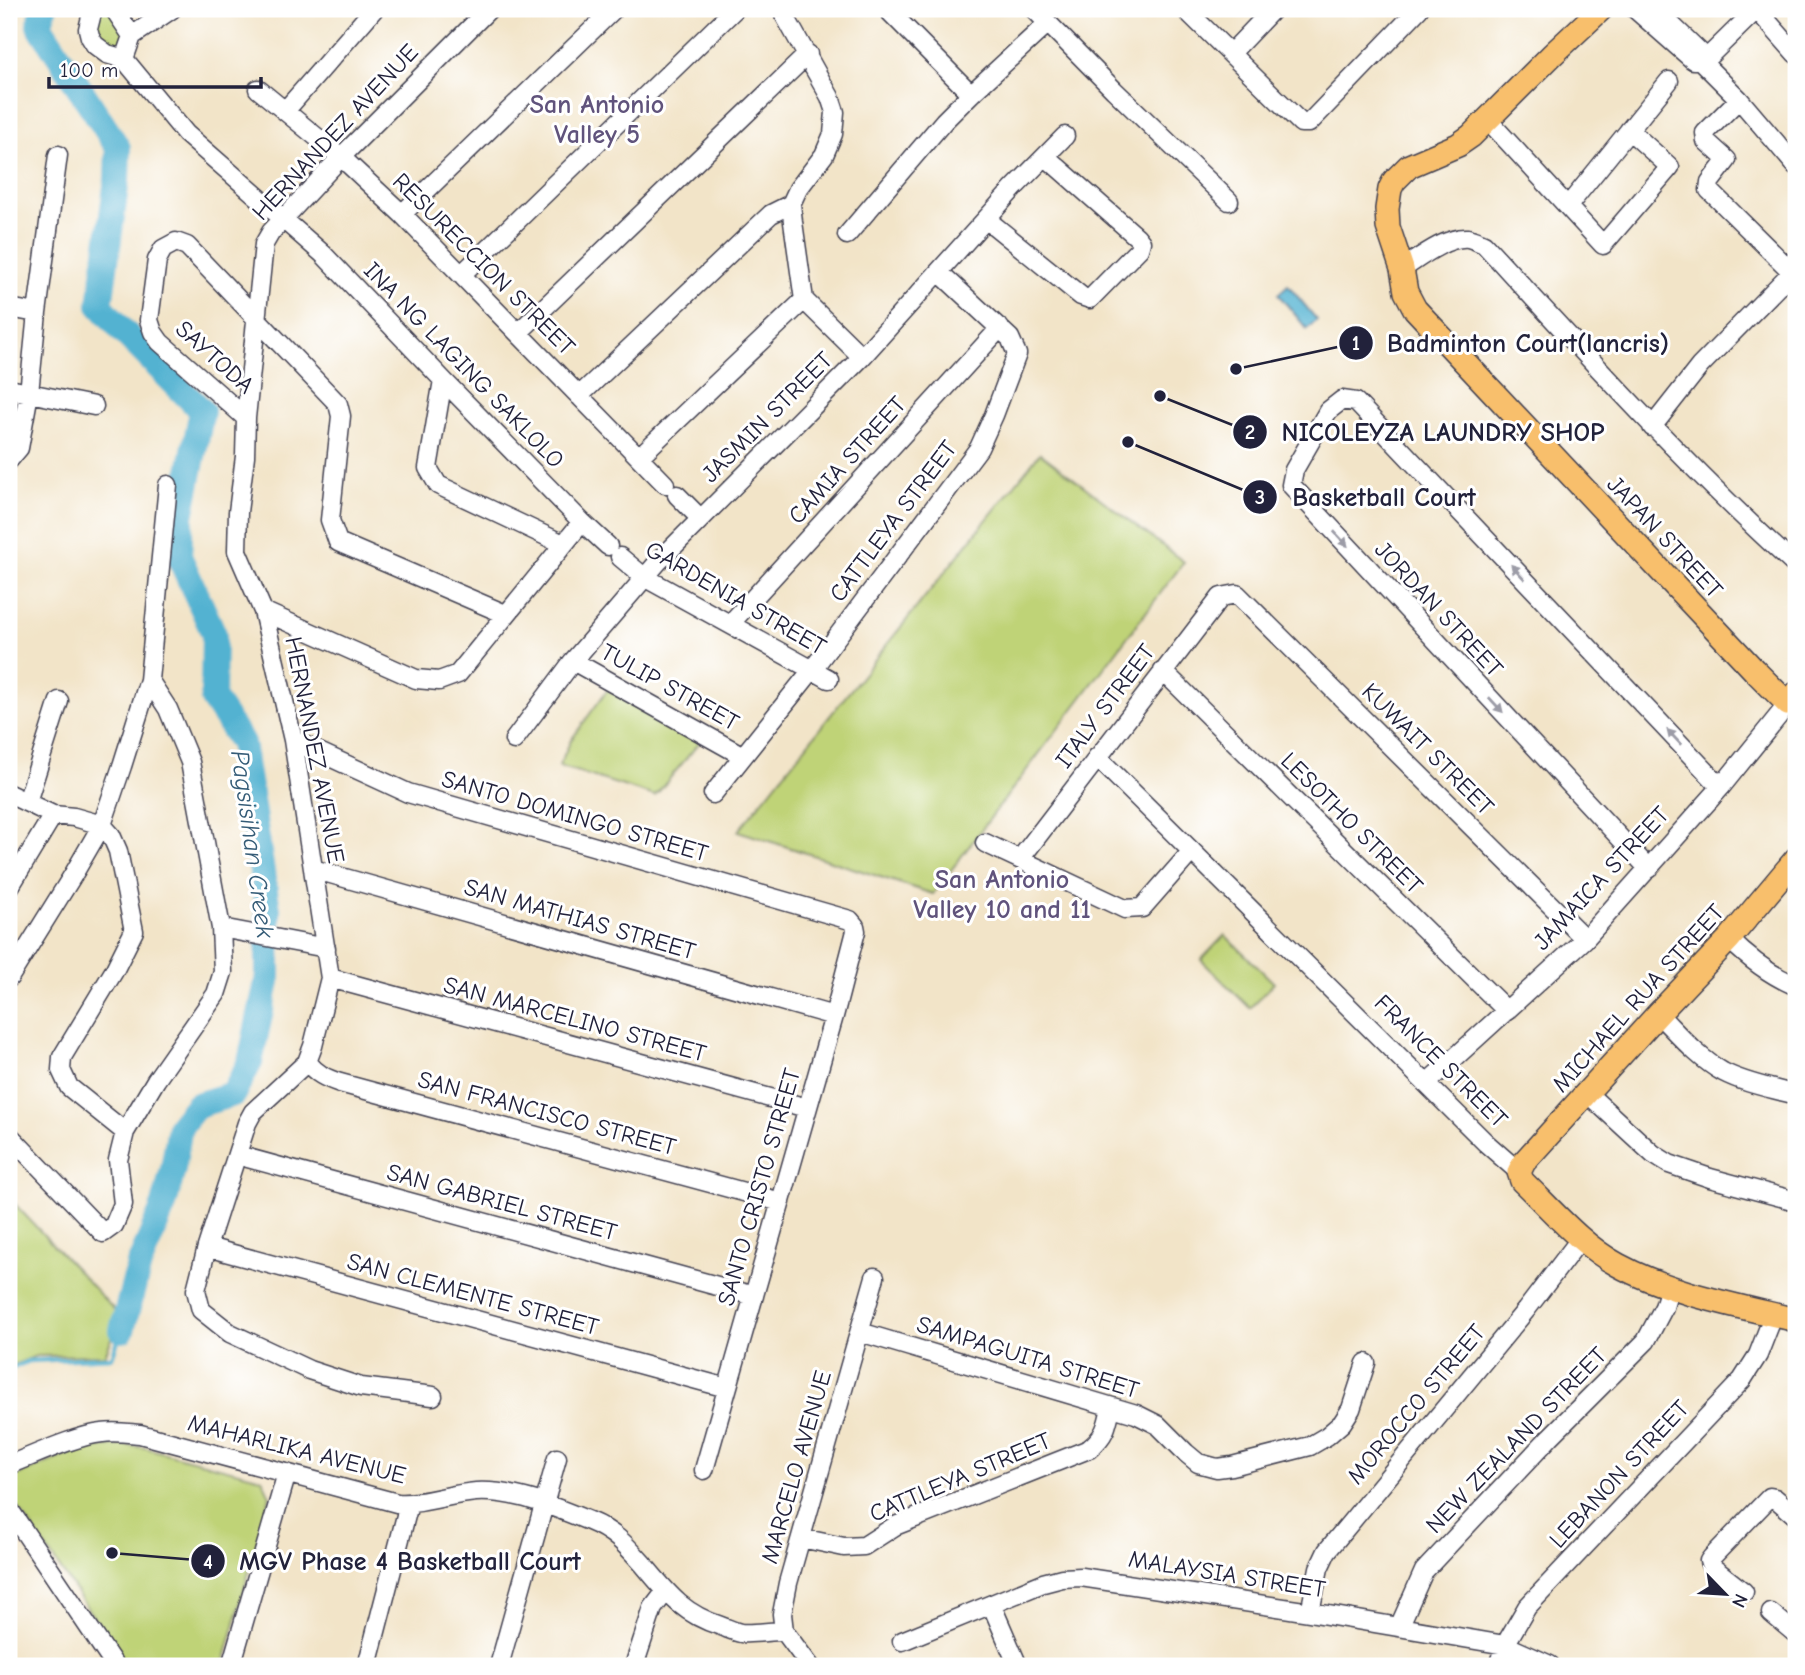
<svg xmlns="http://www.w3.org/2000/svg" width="1805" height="1675" viewBox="0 0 1805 1675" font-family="'Comic Neue',sans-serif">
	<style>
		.green { fill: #bfd377; stroke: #707a59; stroke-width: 2 }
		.water { fill: #52b2d1; stroke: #3a6a86; stroke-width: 2 }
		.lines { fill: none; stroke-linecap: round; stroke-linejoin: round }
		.stream { stroke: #52b2d1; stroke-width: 4.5 }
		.river { stroke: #52b2d1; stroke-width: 26 }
		.minor-casing { stroke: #413f50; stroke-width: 21 }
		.major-casing { stroke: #413f50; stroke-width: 26 }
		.minor { stroke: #fff; stroke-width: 18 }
		.major { stroke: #f8bf6c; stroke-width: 23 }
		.oneway { fill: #9c9ca7 }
		.labels { text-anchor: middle; stroke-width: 6; stroke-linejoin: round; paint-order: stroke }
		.street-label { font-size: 24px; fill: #22223b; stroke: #fff }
		.neighbourhood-label { font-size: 26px; font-weight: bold; fill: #60537c; stroke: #fff }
		.water-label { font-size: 26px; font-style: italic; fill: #355c77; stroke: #fff }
		.leader { fill: none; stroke: #22223b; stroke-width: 2.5 }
		.callout-dot { fill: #22223b; stroke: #fff; stroke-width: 2.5 }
		.mark-label { font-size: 21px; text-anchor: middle; font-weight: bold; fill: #fff }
		.callout-label { font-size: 26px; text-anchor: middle; font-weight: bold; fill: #22223b; stroke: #fff; stroke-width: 6; stroke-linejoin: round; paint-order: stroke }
	</style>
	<rect width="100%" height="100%" fill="#fff"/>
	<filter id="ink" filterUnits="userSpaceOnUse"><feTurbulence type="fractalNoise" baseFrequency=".0143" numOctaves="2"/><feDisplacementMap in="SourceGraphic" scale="14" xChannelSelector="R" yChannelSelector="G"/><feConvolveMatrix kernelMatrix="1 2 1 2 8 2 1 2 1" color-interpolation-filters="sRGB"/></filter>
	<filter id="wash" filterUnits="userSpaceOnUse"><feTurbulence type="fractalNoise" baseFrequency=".00686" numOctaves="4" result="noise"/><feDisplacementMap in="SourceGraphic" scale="28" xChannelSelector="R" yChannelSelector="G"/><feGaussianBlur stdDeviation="1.57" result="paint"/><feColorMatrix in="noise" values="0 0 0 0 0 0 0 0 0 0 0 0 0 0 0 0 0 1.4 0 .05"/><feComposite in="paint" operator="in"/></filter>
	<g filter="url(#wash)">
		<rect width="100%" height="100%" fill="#f2e4c8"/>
		<path class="green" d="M99,9H111L124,32L122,46L110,52C93,37 92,29 99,9Z
			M1040,453L1184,562L933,894L738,831Z
			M608,689L700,742L655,796L559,766L571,740Z
			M1225,935L1274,983L1250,1008L1201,960Z
			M9,1198L121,1317L105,1355L36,1356L9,1367Z
			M124,1445L146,1448L262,1478L270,1496L223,1666H127L13,1500L9,1489L13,1477L81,1449Z"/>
		<path class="water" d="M1288,285L1317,320L1307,329L1278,294Z"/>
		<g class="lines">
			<path class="stream" d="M9,1370L28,1361L112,1357L122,1330"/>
			<path class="river" d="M44,9L39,25L118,148L117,179L100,305L122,330L202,411L181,516L179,556L214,634L213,699L242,743L268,910V977L250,1062L233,1094L197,1105L180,1126L173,1169L164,1205L139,1265L122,1330"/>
		</g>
	</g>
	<g filter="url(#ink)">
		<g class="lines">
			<g class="minor-casing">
				<path id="minor" d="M93,9L88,29L90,37L95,45L107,54L124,59L186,134L323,254L443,380L582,522L608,546
					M114,9L132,36
					M781,9L830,97L835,112L833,134L824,155L798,189L791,204L793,222L804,300L862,357
					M887,9L971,94
					M1034,9L1114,90L1229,201
					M1185,9L1301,123H1309L1419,9
					M1635,9L1693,60H1700L1701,53L1655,9
					M1231,53L1273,9
					M124,59L132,36L172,9
					M1700,60L1739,99L1796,166
					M1703,62L1754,12L1760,13L1796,54
					M258,89L341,157L402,214L665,484
					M1739,99L1705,133L1706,141L1727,160L1710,182L1709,190L1792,272
					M285,111L374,9
					M1488,120L1603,245L1670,167L1629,130
					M1568,206L1669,81
					M402,214L614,9
					M986,219L1081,296L1090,299L1139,249L1141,242L1137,237L1046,157
					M847,235L944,121L971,94L1048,23
					M1402,269C1419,258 1447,236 1468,238C1473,239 1479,242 1484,244C1585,354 1685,465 1796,566
					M461,275L735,9
					M9,308L37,313
					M518,333L808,54
					M443,380L428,468L438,485L563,544
					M9,389L94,406
					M579,396L771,214L791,204
					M246,418L160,342L153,332L149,320L157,260L163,249L176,242L187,246L338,404L341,416L330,520L338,542L505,614
					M1652,427L1700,366L1796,268
					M639,457L804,300
					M9,460L19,448L29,393L37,313L58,155
					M677,495L701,519
					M620,557L644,577L829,679
					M263,611L416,679L439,681L458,674L582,522
					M730,624L1000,328
					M573,661L743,756
					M1163,671L1507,1011
					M293,740L408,793L850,920L855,926L856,931L834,1016L704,1470
					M514,740L573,661L658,562L862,357L1013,189L1065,136
					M1097,757L1486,1143L1519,1172
					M9,794L53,815L74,817L102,825L111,835L118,851L134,931L114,971L62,1057L61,1070L69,1087L125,1132
					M713,794L812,670L979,448L994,415L1017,354L1010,338L939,272
					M27,802L59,701
					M985,843L1125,909L1142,908L1192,851
					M1020,859L1221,597L1237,594L1585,939
					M313,869L834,1016
					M1649,869L1291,485L1294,470L1328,411L1342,400L1356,402L1721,787
					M9,888L53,815
					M221,928L326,948
					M1729,939C1749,959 1770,975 1796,986
					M9,978L73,875L102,825L122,766L149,680L168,485
					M330,978L807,1108
					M1658,1014C1678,1034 1698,1058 1723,1072C1746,1084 1772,1088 1796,1095
					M307,1062C317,1074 325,1078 340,1083L781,1202
					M1427,1083L1585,939L1721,787L1788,704
					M1587,1093L1653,1154L1669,1164L1710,1178L1796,1201
					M9,1135L103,1233L114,1225L123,1204L118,1160L125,1132L156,1080L216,994L223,972L221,928L190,762L168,709L149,680
					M237,1155L754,1296
					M207,1247L727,1388
					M860,1332L1136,1414L1158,1425L1186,1453L1198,1463L1217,1468L1232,1466L1310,1446L1327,1436L1342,1423L1351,1409L1366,1363
					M433,1396L361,1387L309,1370L230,1333L201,1310L196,1290L207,1247L247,1123L253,1112L307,1062L313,1046L330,978L293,740L263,611L237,551L238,512L245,456L246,418L264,244L271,232L341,157L489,9
					M9,1465C35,1455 75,1436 102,1433C115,1431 127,1433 140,1434L397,1503C423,1505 449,1494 476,1492C514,1490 555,1507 589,1521C614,1531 626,1545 643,1564C668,1594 683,1614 721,1626C727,1628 735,1632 741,1633C755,1634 770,1631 784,1631
					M9,1509L115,1666
					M801,1538L844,1547L864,1546L895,1526L1089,1449C1105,1436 1107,1427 1111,1407
					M1744,1592L1711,1566L1709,1561L1712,1557L1770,1497L1775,1498L1796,1516
					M992,1606L1018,1666
					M1310,1612L1319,1568L1327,1551L1526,1310L1581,1238
					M1771,1613L1796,1634
					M1399,1627L1424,1571L1550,1437L1646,1341L1664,1307L1670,1287
					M902,1641L1043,1583L1062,1578L1081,1577L1310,1612L1505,1645L1550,1665
					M231,1666L287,1473
					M367,1666L409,1504
					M499,1666L557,1458
					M634,1666L653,1608L666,1591
					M810,1666L784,1631L782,1614L788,1583L875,1277
					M1498,1666L1505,1645L1527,1607L1742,1380L1758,1355L1774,1314"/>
			</g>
			<g class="major-casing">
				<path id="major" d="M1601,9L1553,54L1471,136L1458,145L1409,166L1394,181L1390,189L1387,209L1388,227L1402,269L1406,292L1415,309L1754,670L1788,704L1796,694
					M1796,859L1729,939L1658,1014L1524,1162L1519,1172L1522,1181C1552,1210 1581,1245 1618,1265C1669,1293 1739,1306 1796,1320"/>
			</g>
			<use href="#minor" class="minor"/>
			<use href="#major" class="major"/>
		</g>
		<defs><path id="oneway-solid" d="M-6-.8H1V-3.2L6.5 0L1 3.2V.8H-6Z" transform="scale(1.75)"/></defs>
		<g class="oneway">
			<use href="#oneway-solid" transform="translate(1341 539) rotate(47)"/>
			<use href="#oneway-solid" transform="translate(1518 572) rotate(-133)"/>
			<use href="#oneway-solid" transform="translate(1496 705) rotate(47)"/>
			<use href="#oneway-solid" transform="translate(1674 737) rotate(-133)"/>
		</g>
	</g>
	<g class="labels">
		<g class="street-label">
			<text transform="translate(335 132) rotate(-47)" y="8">HERNANDEZ AVENUE</text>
			<text transform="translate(484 264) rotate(45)" y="8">RESURECCION STREET</text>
			<text transform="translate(215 357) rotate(42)" y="8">SAYTODA</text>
			<text transform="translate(464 365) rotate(46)" y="8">INA NG LAGING SAKLOLO</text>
			<text transform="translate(767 417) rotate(-45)" y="8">JASMIN STREET</text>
			<text transform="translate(847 460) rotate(-48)" y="8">CAMIA STREET</text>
			<text transform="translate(893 521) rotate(-53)" y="8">CATTLEYA STREET</text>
			<text transform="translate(1665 537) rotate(47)" y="8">JAPAN STREET</text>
			<text transform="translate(736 598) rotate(30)" y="8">GARDENIA STREET</text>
			<text transform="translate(1439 609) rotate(47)" y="8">JORDAN STREET</text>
			<text transform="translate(670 687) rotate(29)" y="8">TULIP STREET</text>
			<text transform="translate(1105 706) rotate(-53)" y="8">ITALY STREET</text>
			<text transform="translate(1428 749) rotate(45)" y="8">KUWAIT STREET</text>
			<text transform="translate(315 750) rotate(79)" y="8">HERNANDEZ AVENUE</text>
			<text transform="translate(575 816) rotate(16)" y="8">SANTO DOMINGO STREET</text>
			<text transform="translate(1352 823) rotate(45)" y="8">LESOTHO STREET</text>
			<text transform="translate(1601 878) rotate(-47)" y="8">JAMAICA STREET</text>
			<text transform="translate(580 919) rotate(16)" y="8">SAN MATHIAS STREET</text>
			<text transform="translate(1638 998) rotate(-48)" y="8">MICHAEL RUA STREET</text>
			<text transform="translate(575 1019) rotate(15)" y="8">SAN MARCELINO STREET</text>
			<text transform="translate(1441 1061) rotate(45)" y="8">FRANCE STREET</text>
			<text transform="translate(547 1113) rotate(15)" y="8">SAN FRANCISCO STREET</text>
			<text transform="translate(759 1187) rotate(-74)" y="8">SANTO CRISTO STREET</text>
			<text transform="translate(502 1202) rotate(15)" y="8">SAN GABRIEL STREET</text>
			<text transform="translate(473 1294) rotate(15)" y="8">SAN CLEMENTE STREET</text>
			<text transform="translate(1028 1357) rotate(17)" y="8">SAMPAGUITA STREET</text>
			<text transform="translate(1416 1404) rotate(-50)" y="8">MOROCCO STREET</text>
			<text transform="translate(1516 1440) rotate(-46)" y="8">NEW ZEALAND STREET</text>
			<text transform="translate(297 1449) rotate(14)" y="8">MAHARLIKA AVENUE</text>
			<text transform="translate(796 1467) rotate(-74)" y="8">MARCELO AVENUE</text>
			<text transform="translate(1619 1474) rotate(-47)" y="8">LEBANON STREET</text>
			<text transform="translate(960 1477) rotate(-23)" y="8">CATTLEYA STREET</text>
			<text transform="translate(1227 1574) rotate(9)" y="8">MALAYSIA STREET</text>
		</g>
		<g class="neighbourhood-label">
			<text x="597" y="113">San Antonio<tspan x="597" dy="30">Valley 5</tspan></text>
			<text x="1002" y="888">San Antonio<tspan x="1002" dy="30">Valley 10 and 11</tspan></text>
		</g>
		<g class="water-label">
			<text transform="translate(253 844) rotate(82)" y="9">Pagsisihan Creek</text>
		</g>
	</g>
	<path class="leader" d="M1236 369L1356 343M1160 396L1250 432M1128 442L1260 497M112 1553L208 1561"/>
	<g class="callout-dot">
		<circle cx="1236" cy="369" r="7"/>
		<circle cx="1160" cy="396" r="7"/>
		<circle cx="1128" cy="442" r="7"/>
		<circle cx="112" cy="1553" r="7"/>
		<circle cx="1356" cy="343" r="18"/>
		<circle cx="1250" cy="432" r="18"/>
		<circle cx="1260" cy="497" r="18"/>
		<circle cx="208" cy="1561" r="18"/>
	</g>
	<g class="mark-label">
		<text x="1356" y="350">1</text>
		<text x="1250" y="439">2</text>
		<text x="1260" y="504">3</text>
		<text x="208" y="1569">4</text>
	</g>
	<g class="callout-label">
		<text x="1528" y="352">Badminton Court(lancris)</text>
		<text x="1443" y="441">NICOLEYZA LAUNDRY SHOP</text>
		<text x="1384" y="506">Basketball Court</text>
		<text x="410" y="1570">MGV Phase 4 Basketball Court</text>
	</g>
	<rect width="1805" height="1675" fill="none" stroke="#fff" stroke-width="35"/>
	<g transform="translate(1725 1594) rotate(115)" stroke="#ffffff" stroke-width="5" paint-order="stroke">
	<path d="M0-5L12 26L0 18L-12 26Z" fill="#22223b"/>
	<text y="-10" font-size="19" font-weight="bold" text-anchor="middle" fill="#22223b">N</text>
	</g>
	<path d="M49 77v10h212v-10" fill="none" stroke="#22223b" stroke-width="3.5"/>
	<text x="60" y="77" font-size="21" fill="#22223b" stroke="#ffffff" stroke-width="5" paint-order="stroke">100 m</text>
</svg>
